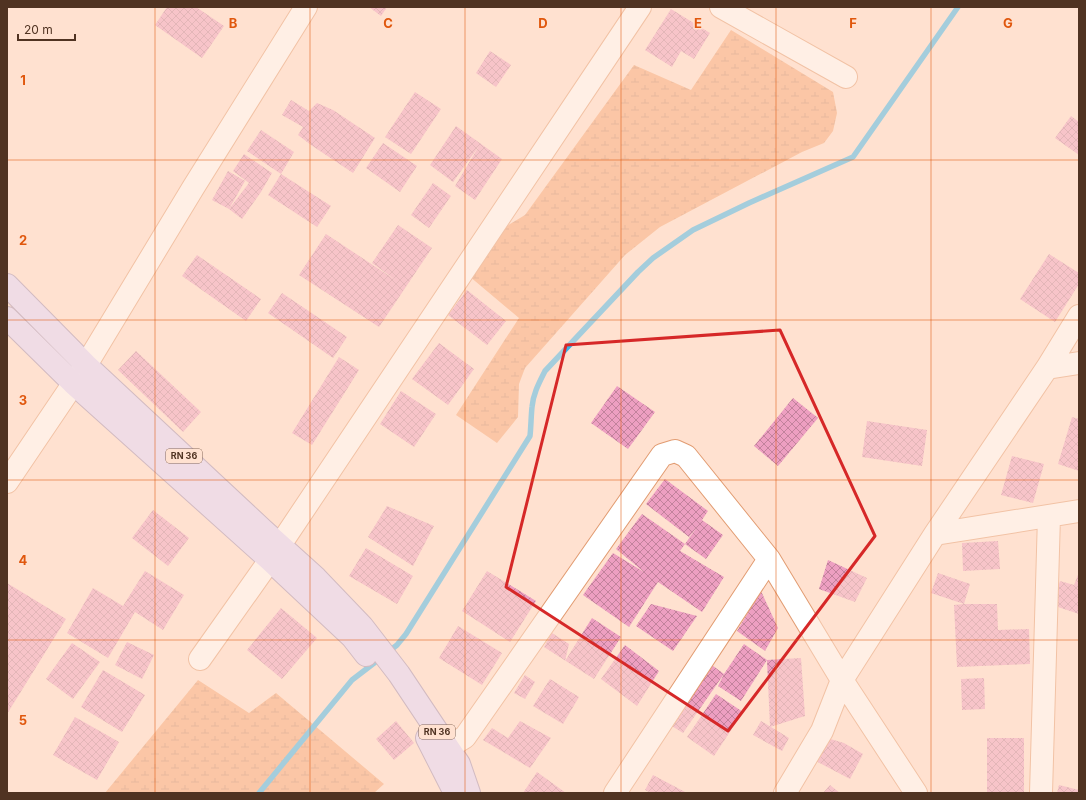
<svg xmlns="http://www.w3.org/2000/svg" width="1086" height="800" viewBox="0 0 1086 800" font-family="Inter,sans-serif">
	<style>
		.wetland { fill: url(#wetland-marsh) }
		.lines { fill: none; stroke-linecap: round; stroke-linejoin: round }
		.stream { stroke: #37b4eb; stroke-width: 5.5 }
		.building { fill: url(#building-cross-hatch) }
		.minor-casing { stroke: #e29c72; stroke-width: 24 }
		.major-casing { stroke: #9d8bb0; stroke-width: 24 }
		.minor { stroke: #fff; stroke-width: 22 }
		.major { stroke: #ddd6fe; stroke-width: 22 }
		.marked { fill: none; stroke: #d62828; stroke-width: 3; stroke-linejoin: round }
		.grid { fill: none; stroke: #e0570d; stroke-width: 1; stroke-opacity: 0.55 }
		.labels { text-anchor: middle; stroke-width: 3; stroke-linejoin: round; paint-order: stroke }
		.shield { fill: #ffe1d0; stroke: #846756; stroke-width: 1 }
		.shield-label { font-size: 9px; font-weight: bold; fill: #503322 }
		.grid-label { font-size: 13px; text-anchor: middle; font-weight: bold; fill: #e0570d; stroke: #ffe1d0; stroke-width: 3; stroke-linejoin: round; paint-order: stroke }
	</style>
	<defs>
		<pattern id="wetland-marsh" width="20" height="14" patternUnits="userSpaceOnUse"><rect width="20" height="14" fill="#f5a574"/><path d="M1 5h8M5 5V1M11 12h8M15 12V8" fill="none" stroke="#c9875f"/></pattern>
		<pattern id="building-cross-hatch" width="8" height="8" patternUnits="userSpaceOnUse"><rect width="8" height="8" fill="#ed9fc1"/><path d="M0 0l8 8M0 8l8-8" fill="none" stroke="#c2829c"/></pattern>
	</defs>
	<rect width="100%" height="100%" fill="#ffe1d0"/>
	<path class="wetland" d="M731,30L833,92L837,113L833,131L824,143L802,152L660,227L625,255L525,368L519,384L518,417L497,443L456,415L519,318L469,276L502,229L525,215L634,65L691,90Z
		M198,680L249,713L276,693L384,784L374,793H105Z"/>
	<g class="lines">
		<path class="stream" d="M388,652L397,645L406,634L530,436C531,427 531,417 532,407C533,394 539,383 545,371L638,272L653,258L693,230L749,203L853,157L958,7
			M259,793L352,680L382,657"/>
	</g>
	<path class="building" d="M167,7H196L224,26L202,58L155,25Z
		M369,7H387L381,16Z
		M671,9L710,33L694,59L681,51L672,67L645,50Z
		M490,51L511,65L496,87L476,73Z
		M415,92L441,109L411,154L385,137Z
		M291,100L309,111L317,103L333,110L375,138L353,173L311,145L298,135L303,127L282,115Z
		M1071,116L1079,122V155L1055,138Z
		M456,126L502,159L475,200L455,186L479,146L453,182L430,165Z
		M261,130L294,152L281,174L331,206L317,227L268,195L281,174L247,151Z
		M383,143L417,166L400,192L366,168Z
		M244,154L272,173L261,192L242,219L229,209L212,200L228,171L245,181L229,209L249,183L233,171Z
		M433,183L451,196L429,228L411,215Z
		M398,225L432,248L379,327L299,275L326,234L397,281L372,263Z
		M1049,254L1079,273V284L1055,322L1020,299Z
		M197,255L261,299L246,321L182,276Z
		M467,290L506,321L487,345L448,315Z
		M282,293L347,337L333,358L268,313Z
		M439,343L474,369L448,405L412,379Z
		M136,351L201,412L183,432L118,370Z
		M339,357L359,370L312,445L292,433Z
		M617,386L655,412L628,449L591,423Z
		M401,391L436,414L414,447L380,424Z
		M793,398L818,418L778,466L754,446Z
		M1072,417L1079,419V471L1058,464Z
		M867,421L927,430L922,466L862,457Z
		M1012,456L1044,464L1033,503L1001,495Z
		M665,479L708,511L702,520L723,535L706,559L685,544L697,527L689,537L646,504Z
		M387,506L434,526L413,566L368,537Z
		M153,510L189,538L168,566L132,538Z
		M642,514L685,544L680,551L724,577L702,612L658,582L629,627L583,595L613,553L644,572L616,549Z
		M998,541L1000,569L963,571L962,543Z
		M366,548L413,576L397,604L349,576Z
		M828,560L867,578L855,602L819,589Z
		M145,571L184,595L163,630L135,612L108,658L67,633L93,588L123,606Z
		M487,571L536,601L510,642L462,611Z
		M1079,572V614L1052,605L1060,581L1074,585Z
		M938,573L970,584L964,604L931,593Z
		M7,583L66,619L7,714Z
		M761,591L778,628L765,651L737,631Z
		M651,604L697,616L673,651L636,626Z
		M964,604H997L998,630L1029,629L1030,664L957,667L954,605Z
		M281,608L317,638L282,679L247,650Z
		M592,618L621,637L594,679L544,647L552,633L569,644L565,661Z
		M458,626L502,653L482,685L439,658Z
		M127,642L154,655L142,679L115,665Z
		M72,643L100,662L73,699L46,679Z
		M744,644L767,660L801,658L805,716L770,727L767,660L741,701L718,686L724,674L683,733L667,723L709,663L724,674Z
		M625,645L659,671L637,706L601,679Z
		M103,670L145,695L122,732L81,707Z
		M525,675L535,682L525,699L514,693Z
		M984,678L985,709L962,710L961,679Z
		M550,679L579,697L563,724L533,706Z
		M716,694L743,712L714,756L687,737Z
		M75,717L119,742L97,780L53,755Z
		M396,721L414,743L394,760L376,739Z
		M520,721L551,738L530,768L483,740L492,728L508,738Z
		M761,721L789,738L782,751L753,735Z
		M827,738L844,743L863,754L850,779L812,759Z
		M987,738H1024V793H987Z
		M537,772L566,793H523Z
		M653,775L687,793H651L645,790Z
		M830,785L840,793H823Z
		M1059,785L1079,790V793H1057Z"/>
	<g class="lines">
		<g class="minor-casing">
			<path id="minor" d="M721,7L846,77
				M1047,368L1079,363
				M7,482L86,365L193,188L306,7
				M935,534L1079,511
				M280,545L640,7
				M200,659L270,560
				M447,748L465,737L662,455L675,451L686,456L769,559L842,680L916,793
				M615,793L769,559
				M785,793L822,731L842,680L935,534L1047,368L1079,316
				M1041,793L1049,516"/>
		</g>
		<g class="major-casing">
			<path id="major" d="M7,285L86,365L263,530L316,578L362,626L399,674L459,764L469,793
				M7,318L73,383L270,560L352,637L366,655
				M427,738L455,793"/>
		</g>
		<use href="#minor" class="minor"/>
		<use href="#major" class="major"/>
	</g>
	<path d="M0 0H1086V800H0ZM780,330L875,536L728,731L506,587L566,345Z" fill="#ffe1d0" fill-opacity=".55" fill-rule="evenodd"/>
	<path class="marked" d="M780,330L875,536L728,731L506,587L566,345Z"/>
	<path class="grid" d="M155,7V793M310,7V793M465,7V793M621,7V793M776,7V793M931,7V793M7,160H1079M7,320H1079M7,480H1079M7,640H1079"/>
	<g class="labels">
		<g class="shield">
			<rect x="166" y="449" width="36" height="14" rx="3"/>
			<rect x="419" y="725" width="36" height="14" rx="3"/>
		</g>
		<g class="shield-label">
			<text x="184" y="459">RN 36</text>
			<text x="437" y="735">RN 36</text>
		</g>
	</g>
	<g class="grid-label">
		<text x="233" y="28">B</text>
		<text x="388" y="28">C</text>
		<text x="543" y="28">D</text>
		<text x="698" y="28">E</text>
		<text x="853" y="28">F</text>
		<text x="1008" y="28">G</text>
		<text x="23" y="85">1</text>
		<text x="23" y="245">2</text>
		<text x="23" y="405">3</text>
		<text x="23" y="565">4</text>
		<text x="23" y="725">5</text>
	</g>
	<rect width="1086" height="800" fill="none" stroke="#503322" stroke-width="16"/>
	<path d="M18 34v6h57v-6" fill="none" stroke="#503322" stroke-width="2"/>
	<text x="24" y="34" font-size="12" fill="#503322" stroke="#ffe1d0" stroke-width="3" paint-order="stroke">20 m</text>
</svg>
